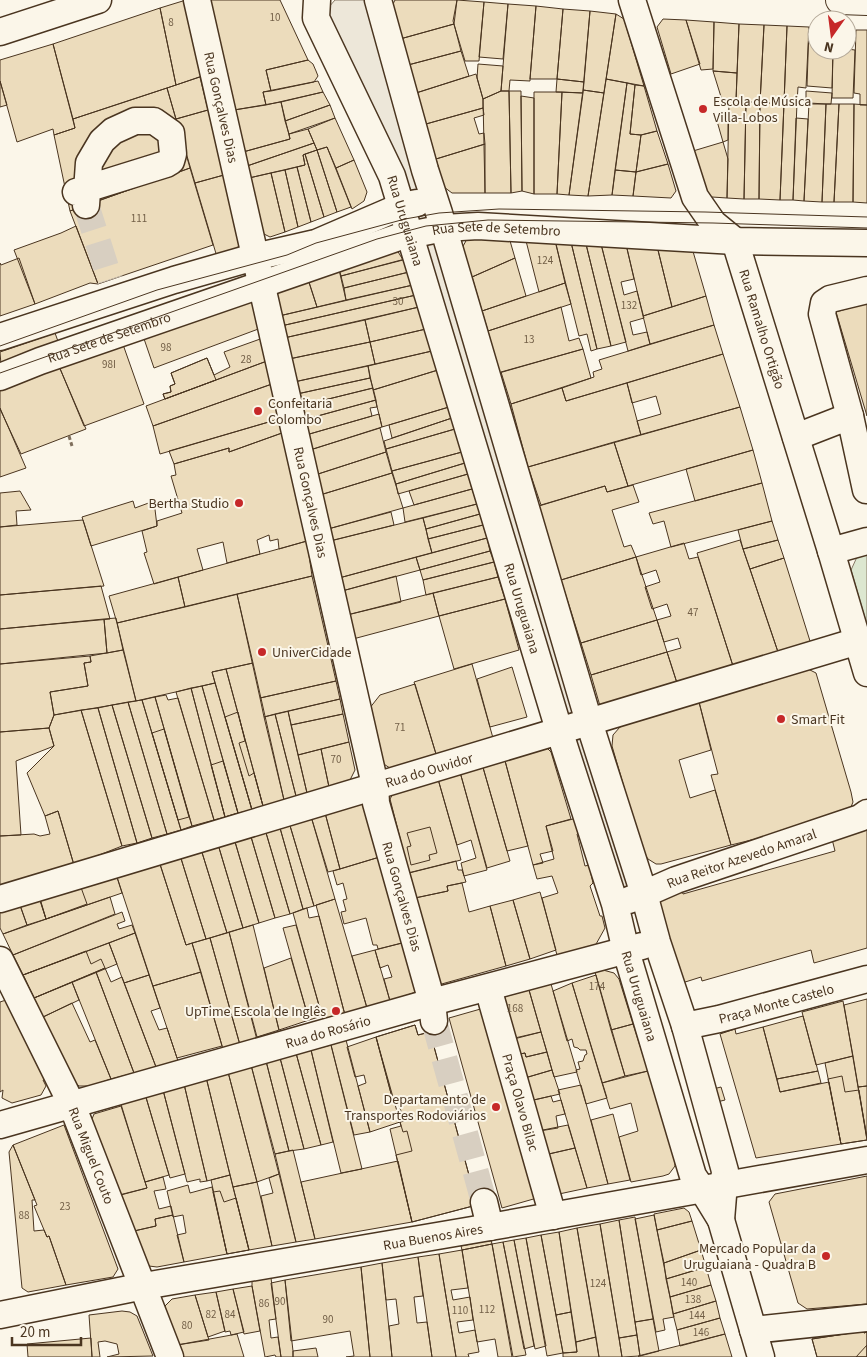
<svg xmlns="http://www.w3.org/2000/svg" width="867" height="1357" viewBox="0 0 867 1357" font-family="'Source Sans 3',sans-serif">
	<style>
		.green { fill: #dce7d0; stroke: #887966 }
		.parking { fill: #ede7d9; stroke: #887966 }
		.building { fill: #ecdcbc; stroke: #4a3520 }
		.lines { fill: none; stroke-linecap: round; stroke-linejoin: round }
		.minor-tunnel { stroke: #d8cfc1; stroke-width: 26; stroke-dasharray: 26 13; stroke-linecap: butt }
		.minor-casing { stroke: #4a3520; stroke-width: 29 }
		.major-casing { stroke: #4a3520; stroke-width: 30 }
		.path { stroke: #7f6f5c; stroke-width: 3; stroke-dasharray: 4 2.5; stroke-linecap: butt }
		.minor { stroke: #fbf6e9; stroke-width: 26 }
		.major { stroke: #fbf6e9; stroke-width: 28 }
		.tram { stroke: #4a3520; stroke-width: 1 }
		.poi-dot { fill: #c62828; stroke: #fbf6e9; stroke-width: 2 }
		.labels { text-anchor: middle; stroke-width: 4; stroke-linejoin: round; paint-order: stroke }
		.number-label { font-size: 11px; fill: #725f47 }
		.poi-label { font-size: 14px; fill: #4a3520; stroke: #fbf6e9; text-anchor: start }
		.street-label { font-size: 14px; fill: #4a3520; stroke: #fbf6e9 }
	</style>
	<rect width="100%" height="100%" fill="#fbf6e9"/>
	<path class="green" d="M867,552V625L851,570L857,557Z"/>
	<path class="parking" d="M335,0H364L367,2L423,192H412L334,38L328,8Z
		M434,236L636,887L623,897L423,243Z"/>
	<path class="building" d="M186,0L202,76L176,85L160,8Z
		M209,0H280L308,60L266,70L271,91L263,92L266,105L234,110Z
		M395,0H457L454,24L400,39L391,8Z
		M457,0L484,2L479,61H465L453,21Z
		M484,2L508,4L503,59L479,57Z
		M508,4L536,6L530,79V81L510,80L509,91H501Z
		M536,6L563,9L557,79H530Z
		M160,8L176,85L73,119L53,44Z
		M563,9L590,11L584,82L557,79Z
		M590,11L616,14L604,93L583,90Z
		M616,14L624,19L644,86L606,79Z
		M663,19L686,20L700,64L671,74L657,27Z
		M686,20L714,22L713,69L701,70Z
		M714,22L739,24L737,73L713,71Z
		M454,24L461,51L408,65L400,39Z
		M739,24L764,25L760,103L736,101Z
		M764,25L787,26L784,103H760Z
		M787,26L809,27L806,88L798,87L797,103H784Z
		M809,27L817,28V50H833L832,88L807,86Z
		M856,30H867V105H860V94L854,93Z
		M53,44L75,128L54,135L53,129L17,142L0,81V60Z
		M847,49L855,50L853,98H832L833,50Z
		M461,51L469,76L416,93L408,65Z
		M308,60L313,64L316,71L318,76L314,82L271,91L266,70Z
		M478,64L503,66L501,91L483,99L477,78Z
		M713,71L737,73L736,101L722,100Z
		M476,74L483,99V108L426,124L416,93Z
		M200,77L208,110L176,119L167,88Z
		M557,79L584,82L583,93L556,92Z
		M606,79L627,83L612,195L588,196Z
		M0,81L7,105L0,107Z
		M318,81L323,92L266,105L263,92Z
		M627,83L635,85L630,134L641,135L636,172L615,170Z
		M635,85L644,86L657,131L641,135L630,134Z
		M167,88L190,168L70,211L54,135L75,128L73,119Z
		M583,90L604,93L588,196L569,195Z
		M501,91H509L511,193H485L483,99Z
		M509,91H521V96L522,191L511,193Z
		M806,91L832,93L831,104H806Z
		M323,92L330,105L285,121L281,102Z
		M534,92H562L557,194H534Z
		M562,92L583,93L569,195L557,194Z
		M521,96L534,98V194L522,191Z
		M729,101H746L744,199L727,198Z
		M746,101L760,103L759,199H744Z
		M281,102L290,139L243,152L234,110Z
		M760,103H784L780,200L759,199Z
		M784,103H797L793,200H780Z
		M809,103L826,104L822,202L804,201Z
		M826,104H839L834,202H822Z
		M839,104H854L853,202H834Z
		M854,104L867,105V203L853,202Z
		M330,105L335,118L289,134L285,121Z
		M483,108L484,115L474,118L479,134L484,133L485,144L436,159L426,124Z
		M208,110L224,175L195,183L176,119Z
		M728,117V140L723,142L717,121Z
		M335,118L354,160L336,168L327,147L317,150L308,129Z
		M796,118L808,119L804,201L793,200Z
		M308,129L314,143L247,166L243,152L290,139L289,134Z
		M657,131L668,164L636,172L641,135Z
		M723,142L728,159L727,198L712,197L706,194L693,151Z
		M314,143L317,150L303,155L305,165L249,178L247,166Z
		M485,144V193H452L444,187L436,159Z
		M327,147L351,207L337,212L317,150Z
		M317,150L337,212L324,217L305,154Z
		M305,154L324,217L311,222L297,167L305,165L303,155Z
		M354,160L367,192L364,201L352,209L336,168Z
		M668,164L676,191L671,198L633,196L636,172Z
		M297,167L311,222L298,227L285,170Z
		M190,168L213,245L98,284L70,211Z
		M285,170L298,227L285,232L271,173Z
		M615,170L636,172L633,196L612,195Z
		M271,173L285,232L270,237L262,233L249,178Z
		M224,175L241,241L237,249L217,257L195,183Z
		M76,226L98,284L90,283L35,304L14,250L61,233Z
		M524,233L554,235L565,283L539,292Z
		M508,234L515,258L472,277L462,248L467,239Z
		M554,237L570,238L597,349L591,351L587,334L579,336Z
		M570,238L585,240L611,346L597,349Z
		M585,240H600L626,342L611,346Z
		M600,240H625L634,279L621,282L624,295L637,291L644,318L630,322L633,335L647,332L650,344L628,351Z
		M625,240L656,242L672,307L643,316Z
		M656,242L692,248L706,296L672,307Z
		M397,250L403,260L341,276L337,261Z
		M19,258L35,304L0,316V263L1,265Z
		M515,258L526,296L482,311L472,277Z
		M405,259L409,272L344,288L341,276Z
		M337,261L346,300L317,307L306,273Z
		M409,272L413,285L346,300L344,288Z
		M306,273L317,307L279,316L273,289Z
		M565,283L571,304L488,331L482,311Z
		M413,285L416,295L281,326L279,316Z
		M253,290L261,328L154,368L141,330Z
		M416,295L419,307L284,338L281,326Z
		M706,296L714,325L650,344L643,316Z
		M867,303V416L836,312Z
		M419,307L426,329L370,342L365,320Z
		M561,307L569,341L579,338L583,349L499,373L488,331Z
		M365,320L370,342L289,359L284,338Z
		M714,325L723,354L566,401L562,388L594,377L593,372L602,369L599,360Z
		M426,329L432,351L375,364L370,342Z
		M55,333L59,344L1,365L0,352Z
		M120,336L144,404L84,426L56,359Z
		M263,338L267,361L165,399L163,394L171,392L170,386L175,384L171,373L207,358L214,375L230,367L224,352Z
		M370,342L375,364L294,382L289,359Z
		M583,349L591,378L511,404L501,372Z
		M432,351L438,370L373,390L368,366Z
		M723,354L740,407L641,435L637,421L661,414L656,396L632,403L627,383Z
		M55,357L86,429L21,454L0,409V379Z
		M207,358L216,380L165,399L163,394L171,392L170,386L175,384L171,373Z
		M267,361L272,384L153,426L146,406Z
		M368,366L370,378L297,394L294,382Z
		M438,370L449,407L382,427L373,390Z
		M370,378L373,388L300,406L297,394Z
		M627,383L641,435L528,467L511,404L562,388L566,401Z
		M272,384L279,419L160,454L153,426Z
		M373,388L376,400L303,420L300,406Z
		M376,400L377,407L370,408L372,416L306,435L303,420Z
		M449,407L452,418L392,438L389,425Z
		M740,407L753,450L628,486L614,442Z
		M0,408L26,468L0,477Z
		M379,414L382,427L310,450L306,435Z
		M452,418L455,429L386,449L384,441Z
		M279,419L282,433L229,452V448L174,464L169,451Z
		M380,428L386,452L315,475L310,450Z
		M455,429L462,452L392,471L386,449Z
		M282,433L307,541L279,549L278,539L270,541L269,535L257,540L260,554L227,563L223,542L197,549L203,570L154,584L144,553L147,552L142,531L157,526V521L182,513L171,476L176,475L174,464L229,448V452Z
		M614,442L628,486L607,492L605,486L541,505L528,467Z
		M753,450L762,483L695,501L686,469Z
		M386,452L392,473L320,495L315,475Z
		M462,452L465,463L396,484L392,471Z
		M465,463L468,474L398,494L396,484Z
		M392,473L403,508L328,529L320,495Z
		M468,474L472,489L414,505L409,491Z
		M762,483L772,521L671,547L664,521L653,524L649,513Z
		M633,485L639,502L612,510L624,547L631,545L636,557L561,580L539,506L605,486L607,492Z
		M472,489L477,504L405,522L403,508Z
		M20,491L31,510L16,511L17,525L0,527V493Z
		M133,501L135,508L154,501L157,526L91,546L82,517Z
		M477,504L480,514L426,529L423,518Z
		M391,512L394,525L330,541L328,529Z
		M480,514L483,525L428,539L426,529Z
		M423,518L432,553L339,578L330,541Z
		M83,520L104,586L0,595V527Z
		M772,521L778,540L743,549L738,530Z
		M483,525L487,538L432,553L428,539Z
		M487,538L490,551L420,570L416,557Z
		M740,540L778,652L733,666L697,553Z
		M778,540L784,558L750,569L743,549Z
		M307,541L312,576L185,607L178,577Z
		M684,543L689,559L698,557L733,666L677,683L667,652L681,648L678,638L664,642L657,620L671,616L667,604L652,609L645,587L660,582L656,570L641,575L636,557Z
		M490,551L494,562L423,580L420,570Z
		M416,557L420,570L342,591L339,578Z
		M636,557L657,620L581,643L561,580Z
		M784,558L810,641L807,645L778,652L750,569Z
		M494,562L498,577L426,595L423,580Z
		M312,576L336,681L260,698L237,594Z
		M396,576L401,602L347,615L342,591Z
		M178,577L185,607L117,623L109,596Z
		M498,577L505,599L439,616L433,593Z
		M101,586L110,619L0,629V595Z
		M433,593L439,616L353,639L347,615Z
		M237,594L253,663L212,672L215,683L136,701L117,623Z
		M505,599L519,650L454,669L439,616Z
		M116,618L123,650L107,653L104,619Z
		M104,619L107,653L0,664V629Z
		M657,620L667,652L591,675L581,643Z
		M123,650L136,701L54,715L50,692L88,686L84,663L91,662L90,656Z
		M667,652L677,683L600,706L591,675Z
		M90,656L91,662L84,663L88,686L50,692L54,715L49,728L0,732V664Z
		M253,663L284,800L263,806L226,669Z
		M472,664L493,738L436,754L414,682Z
		M512,667L527,717L490,727L477,679Z
		M226,669L263,806L252,810L212,672Z
		M808,669L816,673L851,792L853,802L851,807L846,811L780,833L731,845L711,775L718,774L699,702Z
		M336,681L340,699L264,717L260,698Z
		M215,683L252,810L238,813L202,686Z
		M415,684L436,754L390,768L382,763L369,709L380,695Z
		M202,686L238,813L225,817L191,688Z
		M191,688L225,817L214,820L176,692Z
		M166,695L168,700L178,698L214,820L192,826L155,697Z
		M155,697L192,826L181,830L142,700Z
		M340,699L343,714L291,725L288,711Z
		M142,700L181,830L167,834L128,702Z
		M128,702L167,834L152,838L112,705Z
		M699,702L711,750L679,760L690,798L715,790L731,845L661,864H656L648,859L643,852L612,746L613,735L620,727L626,724Z
		M112,705L152,838L137,843L98,708Z
		M98,708L137,843L122,846L81,710Z
		M81,710L122,846L74,865L58,811L45,816L27,773L54,746L49,728L54,715Z
		M288,711L307,793L296,796L275,714Z
		M238,712L245,741L239,743L249,776L254,773L263,806L252,810L225,717Z
		M275,714L296,796L284,800L264,717Z
		M343,714L349,742L298,755L291,725Z
		M49,728L54,746L16,761L21,835L0,836V732Z
		M164,729L189,817L178,820L152,733Z
		M349,742L355,770L350,780L329,787L321,749Z
		M547,748L551,752L571,819L546,826L553,851L540,854L543,863L533,865L504,757Z
		M321,749L329,787L307,793L298,755Z
		M504,757L528,846L507,851L482,764Z
		M223,761L238,813L225,817L211,765Z
		M482,764L510,861L487,868L460,772Z
		M460,772L487,870L464,876L461,863L476,858L471,840L457,845L438,779Z
		M438,779L461,860L409,873L390,799L394,792Z
		M368,802L383,856L340,869L324,809Z
		M324,809L340,869L328,872L310,813Z
		M58,811L74,865L0,888V836L34,834L40,836L50,834L45,816Z
		M310,813L335,899L314,906L288,819Z
		M288,819L314,906L303,909L280,828Z
		M573,819L575,821L578,833L577,834L585,866L589,865L593,883L590,886L600,916H602L605,928L595,946L558,959L542,898L558,893L552,876L537,879L533,865L554,859L546,826Z
		M867,825V948L814,963L811,950L702,981L701,977L682,983L657,895L681,888L683,894L835,851L831,835Z
		M264,826L290,914L275,918L249,830Z
		M264,826L280,828L303,909L290,914Z
		M430,827L437,853L429,855L430,860L411,865L407,847L411,846L407,833Z
		M249,830L275,918L259,923L233,835Z
		M233,835L259,923L243,928L217,841Z
		M217,841L243,928L227,933L200,846Z
		M200,846L227,933L206,939L179,852Z
		M179,852L206,939L186,945L158,858Z
		M383,856L406,942L378,949L377,945H373L366,918L344,924L341,912L346,911L343,900L347,899L343,883L337,885L333,871Z
		M158,858L186,945L192,943L201,972L153,986L115,871Z
		M456,861L458,870H462L466,882L447,886L448,891L415,898L408,873Z
		M115,871L122,893L46,919L38,894Z
		M79,882L87,904L46,919L38,894Z
		M462,883L469,912L490,906L506,966L438,985L415,898L448,891L447,886Z
		M540,892L556,950L530,959L513,900Z
		M39,895L46,919L27,925L19,902Z
		M110,897L115,914L13,955L3,934Z
		M335,899L367,1008L345,1015L316,905Z
		M18,900L27,925L3,934L0,928V905Z
		M513,900L530,959L506,966L490,906Z
		M307,908L309,918L319,916L345,1015L324,1023L293,913Z
		M122,912L125,921L117,924L119,929L132,925L135,933L23,975L13,955Z
		M253,925L279,1030L257,1037L229,932Z
		M296,925L322,1016L309,1020L283,928Z
		M229,932L257,1040L240,1045L210,938Z
		M135,933L149,975L124,983L109,943Z
		M210,938L240,1045L223,1049L192,943Z
		M406,942L416,992L390,1001L384,979L392,977L388,965L380,968L375,950Z
		M109,943L117,964L34,998L23,975Z
		M375,950L390,1001L367,1008L352,956Z
		M86,951L91,964L101,959L105,968L34,998L23,975Z
		M291,958L309,1020L279,1030L264,968Z
		M105,968L111,982L122,977L156,1067L134,1073L96,972Z
		M603,970L614,973L619,979L633,1024L611,1030L595,972Z
		M96,972L134,1073L111,1079L72,982Z
		M201,972L222,1046L177,1058L153,986Z
		M149,975L160,1008L151,1011L159,1030L167,1028L178,1061L156,1067L124,983Z
		M596,975L625,1076L602,1083L572,983Z
		M72,982L79,1000L43,1017L34,998Z
		M572,983L607,1098L586,1104L576,1070L580,1069L578,1062L583,1061L585,1055L587,1054L586,1050H580L578,1048L574,1047L572,1039L567,1041L553,991Z
		M551,984L577,1072L554,1077L529,990Z
		M529,990L541,1032L506,1040L499,998Z
		M867,999V1086L858,1087L844,1005Z
		M6,1000L46,1079L43,1080L46,1086L41,1095L12,1103L2,1098L3,1090L0,1092V1002Z
		M843,1001L853,1056L816,1065L802,1012Z
		M72,1003L90,1042L95,1040L111,1079L90,1086H79L75,1083L43,1017Z
		M491,1006L544,1196L502,1208L449,1018Z
		M803,1016L818,1071L777,1079L763,1027Z
		M633,1024L648,1071L625,1076L611,1030Z
		M415,1025L418,1035L430,1032L472,1186H468L473,1206L412,1222L390,1129L401,1126L400,1122L404,1121L397,1099L393,1101L376,1037Z
		M415,1025L418,1035L430,1032L472,1186H468L473,1206L412,1222L396,1155L412,1151L407,1131L403,1132L400,1122L404,1121L397,1099L393,1101L376,1037Z
		M763,1027L780,1092L829,1082L841,1144L756,1158L720,1034L735,1029L736,1034Z
		M541,1032L547,1052L526,1057L525,1053L511,1056L510,1040Z
		M376,1037L400,1122L370,1132L358,1086L366,1083L364,1075L355,1077L347,1047Z
		M346,1040L370,1132L354,1135L331,1045Z
		M331,1045L362,1169L341,1173L311,1050Z
		M311,1050L333,1142L321,1145L296,1053Z
		M547,1052L552,1070L518,1080L511,1056L525,1053L526,1057Z
		M296,1053L321,1145L304,1149L280,1058Z
		M853,1056L867,1140L841,1144L825,1063Z
		M280,1058L282,1065L304,1149L289,1151L266,1061Z
		M266,1061L289,1151L275,1154L251,1065Z
		M251,1065L279,1174L257,1182L228,1072Z
		M552,1070L560,1094L525,1102L518,1080Z
		M648,1071L675,1160V1166L669,1174L663,1176L631,1182L619,1137L638,1131L631,1103L610,1109L602,1083Z
		M818,1071L821,1083L780,1092L777,1079Z
		M228,1072L257,1182L233,1187L206,1077Z
		M842,1076L845,1092L859,1090L867,1140L841,1144L828,1079Z
		M206,1077L230,1175L207,1181L184,1084Z
		M184,1084L207,1181L200,1182V1179L187,1182L163,1090Z
		M581,1085L608,1184L587,1188L558,1090Z
		M867,1086V1137L858,1087Z
		M721,1087L725,1100L717,1102L713,1089Z
		M163,1090L185,1174L170,1178L145,1094Z
		M145,1094L169,1175L145,1182L120,1101Z
		M551,1096L553,1102L561,1100L565,1114L556,1116L558,1128L533,1132L525,1102Z
		M121,1106L147,1188L117,1196L90,1124L94,1114Z
		M613,1114L630,1180L608,1184L591,1120Z
		M64,1125L118,1269L113,1277L66,1285L49,1236L47,1237L34,1206L37,1205L13,1145Z
		M568,1125L575,1148L540,1156L533,1132Z
		M13,1145L35,1200H32L34,1231L44,1230L47,1237L49,1236L66,1285L28,1292L22,1288L9,1152Z
		M575,1148L587,1188L559,1194L540,1156Z
		M293,1150L315,1239L296,1242L275,1154Z
		M398,1161L412,1222L315,1239L301,1182Z
		M279,1174L296,1242L272,1246L261,1196L273,1193L269,1178Z
		M230,1175L249,1250L227,1254L211,1180Z
		M867,1176V1304L807,1309L798,1303L769,1202L775,1194Z
		M163,1177L166,1189L154,1191L159,1209L171,1206L173,1215L155,1219L156,1226L134,1231L119,1195L147,1188L145,1182Z
		M257,1182L272,1246L249,1250L233,1187Z
		M188,1185L190,1193L212,1187L227,1254L184,1262L177,1235L186,1233L183,1215L173,1217L167,1191Z
		M220,1191L224,1202L236,1198L249,1250L227,1254L213,1192Z
		M684,1208L689,1212L692,1221L657,1230L654,1214Z
		M173,1215L184,1262L157,1267L149,1266L134,1231L156,1226L155,1219Z
		M654,1215L674,1317L663,1319L665,1330L656,1332L635,1219Z
		M635,1217L653,1319L635,1322L619,1220Z
		M619,1220L637,1335L619,1338L600,1224Z
		M692,1221L701,1250L664,1263L657,1230Z
		M600,1224L619,1338L622,1357H599L577,1228Z
		M577,1228L596,1337L576,1342L559,1232Z
		M559,1232L571,1312L556,1315L541,1235Z
		M541,1235L563,1353L547,1356L526,1238Z
		M526,1238L546,1346L535,1349L514,1240Z
		M491,1240L492,1244L462,1250L461,1246Z
		M514,1240L534,1346L524,1349L503,1242Z
		M503,1242L526,1355L513,1357L492,1244Z
		M492,1244L512,1357H498L495,1339L477,1342L462,1250Z
		M462,1250L468,1288L451,1290L453,1300L470,1297L473,1320L457,1322L459,1333L475,1330L479,1352L468,1354L469,1357H456L439,1254Z
		M701,1250L706,1267L666,1279L664,1263Z
		M439,1254L456,1357H432L418,1257Z
		M418,1257L423,1296L414,1297L417,1323L427,1322L432,1357H392L389,1326L399,1324L396,1299L386,1300L382,1263Z
		M382,1263L392,1357H370L361,1267Z
		M361,1267L370,1357H346L354,1356L350,1331L291,1341L285,1280Z
		M706,1267L711,1285L670,1297L666,1279Z
		M271,1278L276,1319L269,1320L271,1338L278,1337L281,1357H276L275,1355L265,1357L252,1286V1281Z
		M285,1280L293,1351V1357H281L271,1283Z
		M711,1285L716,1301L673,1314L670,1297Z
		M252,1286L260,1331L244,1334L233,1289Z
		M233,1289L244,1332L231,1335L230,1331L225,1332L216,1292Z
		M216,1292L225,1331L208,1337L195,1295Z
		M195,1295L209,1340L177,1345L164,1313L165,1306L172,1299Z
		M716,1301L720,1318L677,1330L673,1314Z
		M122,1311L130,1312L137,1316L153,1356L107,1357L119,1354L117,1344L105,1341L98,1342L100,1357H92L89,1315Z
		M571,1312L577,1352L563,1353L556,1315Z
		M720,1318L725,1334L680,1346L677,1330Z
		M653,1319L659,1351L640,1356L635,1322Z
		M864,1331V1333L867,1332V1357H817L812,1339Z
		M864,1331V1333L867,1332V1357H817L812,1339Z
		M237,1334L244,1357H182L177,1345Z
		M725,1334L732,1357H639L638,1356Z
		M637,1335L640,1356L622,1357L619,1338Z
		M596,1337L599,1357H563V1353L577,1352L576,1342Z
		M91,1338L92,1357H28L27,1344Z
		M867,1345V1357H856Z
		M316,1348L318,1357H293V1351Z"/>
	<g class="lines">
		<path class="minor-tunnel" d="M86,205L110,280
			M434,1021L484,1202"/>
		<g class="minor-casing">
			<g id="minor">
				<path id="s1" d="M197,0L375,785L376,803L432,1002L434,1021"/>
				<path id="s2" d="M317,0L316,18L392,176L559,730L615,904L626,951L693,1176L702,1189L721,1220L761,1357"/>
				<path d="M378,0L425,170L439,213L589,722L644,894L657,942L685,1026L725,1171L721,1220"/>
				<path id="s3" d="M632,0L695,197L713,223L735,241L831,551L867,673"/>
				<path d="M0,32L98,0"/>
				<path d="M76,192L166,164L171,161L173,154L171,133L154,121H135L113,131L102,141L89,163L86,205"/>
				<path d="M0,337L174,280L254,257L316,243L402,206L417,203"/>
				<path id="s4" d="M0,377L40,361L399,237L444,228L478,226L735,241L867,243"/>
				<path d="M850,416L822,314L824,303L830,299L867,290"/>
				<path d="M796,437L850,416L866,490"/>
				<path d="M831,551L867,541"/>
				<path id="s5" d="M0,899L858,641"/>
				<path id="s6" d="M629,900L644,894L676,880L860,818L867,813"/>
				<path id="s7" d="M0,960L72,1105L170,1357"/>
				<path id="s8" d="M488,988L553,1216"/>
				<path id="s9" d="M685,1026L719,1019L867,979"/>
				<path id="s10" d="M0,1125L432,1002L642,946"/>
				<path d="M484,1202L490,1227"/>
				<path id="s11" d="M0,1315L144,1286L490,1227L867,1160"/>
				<path d="M753,1330L867,1318"/>
			</g>
		</g>
		<g class="major-casing">
			<path id="major" d="M840,0L867,1"/>
		</g>
		<path class="path" d="M69,436L72,446"/>
		<use href="#minor" class="minor"/>
		<use href="#major" class="major"/>
		<path class="tram" d="M0,346L157,290L287,255L316,243L405,219L439,213L499,209L705,212L867,217
			M0,373L377,239L426,226L488,220L713,223L867,228"/>
	</g>
	<g class="poi-dot">
		<circle cx="703" cy="109" r="5"/>
		<circle cx="258" cy="411" r="5"/>
		<circle cx="239" cy="503" r="5"/>
		<circle cx="262" cy="652" r="5"/>
		<circle cx="781" cy="719" r="5"/>
		<circle cx="336" cy="1011" r="5"/>
		<circle cx="496" cy="1107" r="5"/>
		<circle cx="826" cy="1256" r="5"/>
	</g>
	<g class="labels">
		<g class="number-label">
			<text x="275" y="21">10</text>
			<text x="171" y="26">8</text>
			<text x="139" y="222">111</text>
			<text x="545" y="264">124</text>
			<text x="398" y="305">30</text>
			<text x="629" y="309">132</text>
			<text x="529" y="343">13</text>
			<text x="166" y="351">98</text>
			<text x="246" y="363">28</text>
			<text x="109" y="368">98I</text>
			<text x="693" y="616">47</text>
			<text x="400" y="731">71</text>
			<text x="336" y="763">70</text>
			<text x="597" y="990">174</text>
			<text x="515" y="1012">168</text>
			<text x="65" y="1210">23</text>
			<text x="24" y="1219">88</text>
			<text x="689" y="1286">140</text>
			<text x="598" y="1287">124</text>
			<text x="693" y="1303">138</text>
			<text x="280" y="1305">90</text>
			<text x="264" y="1307">86</text>
			<text x="487" y="1313">112</text>
			<text x="460" y="1314">110</text>
			<text x="211" y="1318">82</text>
			<text x="230" y="1318">84</text>
			<text x="697" y="1319">144</text>
			<text x="328" y="1323">90</text>
			<text x="187" y="1329">80</text>
			<text x="701" y="1336">146</text>
		</g>
		<g class="poi-label">
			<text x="713" y="106">Escola de Música<tspan x="713" dy="16">Villa-Lobos</tspan></text>
			<text x="268" y="408">Confeitaria<tspan x="268" dy="16">Colombo</tspan></text>
			<text x="229" y="508" text-anchor="end">Bertha Studio</text>
			<text x="272" y="657">UniverCidade</text>
			<text x="791" y="724">Smart Fit</text>
			<text x="326" y="1016" text-anchor="end">UpTime Escola de Inglês</text>
			<text x="486" y="1104" text-anchor="end">Departamento de<tspan x="486" dy="16">Transportes Rodoviários</tspan></text>
			<text x="816" y="1253" text-anchor="end">Mercado Popular da<tspan x="816" dy="16">Uruguaiana - Quadra B</tspan></text>
		</g>
		<g class="street-label">
			<text dy="5" stroke="none"><textPath href="#s1" startOffset="110">Rua Gonçalves Dias</textPath></text>
			<text dy="5" stroke="none"><textPath href="#s2" startOffset="240">Rua Uruguaiana</textPath></text>
			<text dy="5" stroke="none"><textPath href="#s4" startOffset="521">Rua Sete de Setembro</textPath></text>
			<text dy="5" stroke="none"><textPath href="#s3" startOffset="359">Rua Ramalho Ortigão</textPath></text>
			<text dy="5" stroke="none"><textPath href="#s4" startOffset="116">Rua Sete de Setembro</textPath></text>
			<text dy="5" stroke="none"><textPath href="#s1" startOffset="515">Rua Gonçalves Dias</textPath></text>
			<text dy="5" stroke="none"><textPath href="#s2" startOffset="645">Rua Uruguaiana</textPath></text>
			<text dy="5" stroke="none"><textPath href="#s5" startOffset="448">Rua do Ouvidor</textPath></text>
			<text dy="5" stroke="none"><textPath href="#s6" startOffset="120">Rua Reitor Azevedo Amaral</textPath></text>
			<text dy="5" stroke="none"><textPath href="#s1" startOffset="920">Rua Gonçalves Dias</textPath></text>
			<text dy="5" stroke="none"><textPath href="#s2" startOffset="1050">Rua Uruguaiana</textPath></text>
			<text dy="5" stroke="none"><textPath href="#s9" startOffset="94">Praça Monte Castelo</textPath></text>
			<text dy="5" stroke="none"><textPath href="#s10" startOffset="341">Rua do Rosário</textPath></text>
			<text dy="5" stroke="none"><textPath href="#s8" startOffset="119">Praça Olavo Bilac</textPath></text>
			<text dy="5" stroke="none"><textPath href="#s7" startOffset="216">Rua Miguel Couto</textPath></text>
			<text dy="5" stroke="none"><textPath href="#s11" startOffset="440">Rua Buenos Aires</textPath></text>
		</g>
	</g>
	<g transform="translate(832 35) rotate(194)"><circle r="24" fill="#fbf6e9" stroke="#b4a999"/>
	<path d="M0-4L9 19L0 12L-9 19Z" fill="#c62828"/>
	<text y="-8" font-size="14" font-weight="bold" text-anchor="middle" fill="#4a3520">N</text>
	</g>
	<path d="M12 1337v8h69v-8" fill="none" stroke="#4a3520" stroke-width="2.5"/>
	<text x="20" y="1337" font-size="15" fill="#4a3520" stroke="#fbf6e9" stroke-width="4" paint-order="stroke">20 m</text>
</svg>
